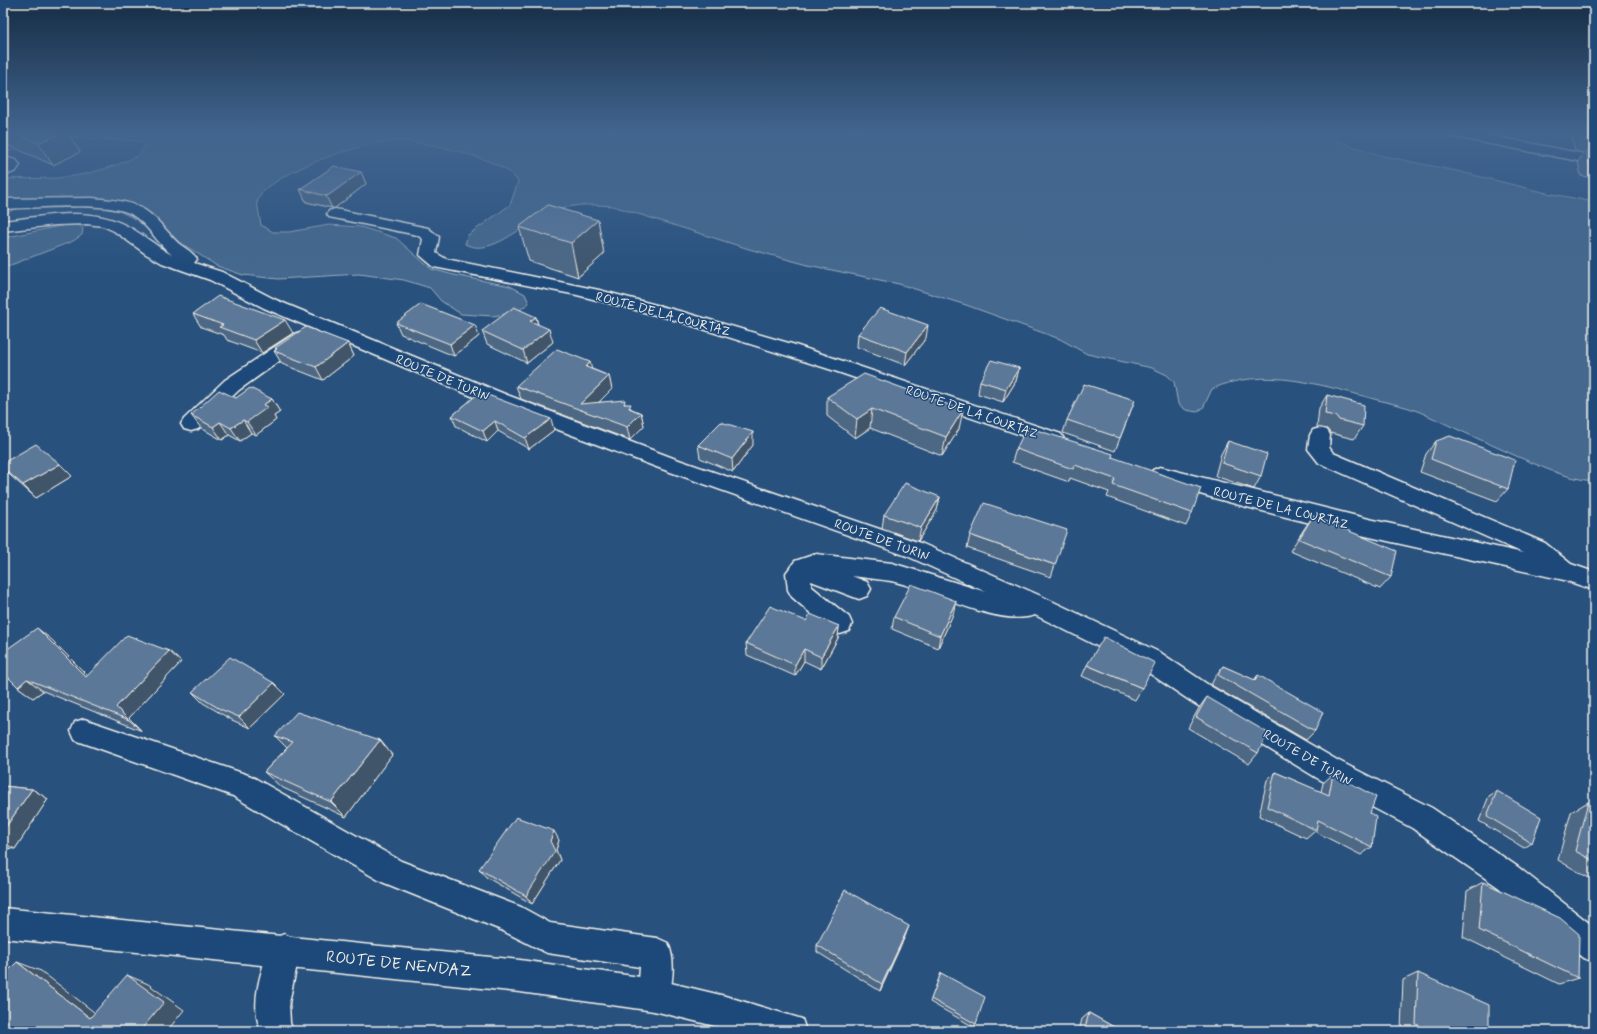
<svg xmlns="http://www.w3.org/2000/svg" width="1597" height="1034" viewBox="0 0 1597 1034" font-family="Mynerve,sans-serif">
	<style>
		.green { fill: #45688e; stroke: #9cacbb }
		.lines { fill: none; stroke-linecap: round; stroke-linejoin: round }
		.minor-casing { stroke: #f4f1e8; stroke-width: 3 }
		.major-casing { stroke: #f4f1e8; stroke-width: 3 }
		.minor { fill: #1f4a7a; fill-rule: evenodd }
		.major { fill: #1f4a7a; fill-rule: evenodd }
		.wall { fill: #4e6784; stroke: #f4f1e8 }
		.shaded-wall { fill: #40546b; stroke: #f4f1e8 }
		.building { fill: #5b7899; stroke: #f4f1e8 }
		.labels { text-anchor: middle; stroke-width: 3; stroke-linejoin: round; paint-order: stroke }
		.street-label { font-size: 13px; fill: #f4f1e8; stroke: #1f4a7a }
		.near-street-label { font-size: 16px; fill: #f4f1e8; stroke: #1f4a7a }
	</style>
	<rect width="100%" height="100%" fill="#28517e"/>
	<filter id="ink" filterUnits="userSpaceOnUse"><feTurbulence type="fractalNoise" baseFrequency=".025" numOctaves="2"/><feDisplacementMap in="SourceGraphic" scale="8" xChannelSelector="R" yChannelSelector="G"/><feConvolveMatrix kernelMatrix="1 2 1 2 8 2 1 2 1" color-interpolation-filters="sRGB"/></filter>
	<g filter="url(#ink)">
		<path class="green" d="M31,132H1310L1383,156L1457,171L1547,193L1594,202V481C1566,479 1540,466 1514,455C1483,441 1452,427 1420,412C1406,406 1389,403 1374,399C1323,385 1262,366 1212,389L1203,408L1197,412L1186,410L1178,404L1174,382L1167,375L1152,368L1087,354L1060,339L966,305L899,284L808,265L749,249L613,206C597,205 577,203 562,209C552,212 542,217 534,221C514,232 488,256 465,244L468,235L510,205L518,182C516,179 513,175 510,173C491,157 419,139 394,141C358,144 292,166 265,190C261,193 259,198 257,202L261,225L273,232H289L329,225L361,227L396,238L431,269L454,275L510,286L525,294L529,303L517,312L493,316L461,314L441,301L430,288L404,280L359,274L278,279L243,275L217,266L175,239L119,211L54,199L33,200L3,215V179C21,178 38,179 56,178C79,177 116,167 137,156C140,154 142,150 145,147L141,141L65,137L30,143L3,154V147Z
			M77,224L83,228L82,235L73,241L3,268V238L65,225Z"/>
		<g class="lines">
			<g class="minor-casing">
				<path id="minor" d="M1442,132H1473L1594,156V164L1449,136Z
					M3,157L16,160L20,165L16,171L3,176Z
					M91,198C111,200 134,200 150,214C160,222 167,232 176,241C182,247 192,251 197,259L194,263L222,272L276,300L507,395L673,458L923,544L1041,596L1161,653L1210,686L1337,760L1432,808L1518,867L1594,927V962L1583,958L1498,887L1412,828L1317,778L1192,702L1143,669L1035,615C997,628 930,589 891,581C878,579 865,578 852,576L867,582L871,589L867,596L859,599L811,581V586L849,617L852,624L849,631L840,634L831,631L792,597L788,590L786,573L795,561L816,554L892,563L986,592L907,556L659,468L493,405L264,308L210,280L162,263L146,254L114,231L103,226L87,224L55,225L3,231V221C42,217 87,206 123,224C141,232 155,246 172,255C157,243 148,224 131,214C108,201 32,208 3,209V199Z
					M335,209L428,228L439,237L436,253L446,259L599,290L683,312L792,344L1061,434L1064,439L1061,444L1054,446L1047,444L832,370L671,319L577,295L434,267L420,255L423,239L417,235L329,217L327,214L329,211Z
					M300,332L306,334L309,338L306,342L239,390L198,429L191,431L184,429L181,424L184,419L225,380L294,334Z
					M1320,428L1327,430L1330,435L1329,447L1333,453L1545,543L1571,564L1594,572V590L1564,580C1426,549 1287,522 1153,480L1149,475L1153,470L1160,467L1369,519L1523,553L1319,463L1308,449L1310,435L1313,430Z
					M84,719L251,776L401,861L521,907L550,923L657,938L668,943C676,961 673,988 665,1006L654,1011L643,1006L638,995L640,967L547,953L501,930L382,882L233,796L75,740L71,731L75,722Z
					M284,934L295,939L300,950L289,1003L290,1023L293,1031H261C249,1003 262,966 273,939Z"/>
			</g>
			<g class="major-casing">
				<path id="major" d="M3,908L520,960L654,979L725,996L802,1019L806,1031H735L654,1011L520,992L3,938Z"/>
			</g>
			<use href="#minor" class="minor"/>
			<use href="#major" class="major"/>
		</g>
		<path class="wall" d="M3,132H67L80,152L53,165L3,143Z
			M1572,132H1594V178L1581,176L1578,162L1584,153L1575,151L1571,134Z
			M361,172L366,184L335,208H332L306,202L300,189Z
			M598,220L604,254L578,277L529,261L519,227Z
			M193,314L293,333L262,353L227,340L224,335L201,327Z
			M536,317L538,324L553,342L527,363L487,344L482,331Z
			M396,323L479,336L454,356L401,334Z
			M858,334L926,338L905,365L857,347Z
			M348,343L354,356L323,380L282,364L274,351L276,349L275,348Z
			M1019,368L1016,381L1003,402L978,394L980,381Z
			M592,369L609,376L612,389L599,402L626,404L632,409L641,413L644,426L630,440L521,399L516,386Z
			M480,392L554,430L529,449L498,431L487,442L456,426L452,416Z
			M1327,395L1363,426L1354,439L1330,433L1327,429L1317,427L1319,408Z
			M827,397L959,429L942,456L870,428L855,438L827,416Z
			M236,398L272,399L280,412L274,416L276,420L256,435L251,433L240,441L229,435L222,440L201,428L191,415Z
			M1135,400L1115,451L1063,433L1067,420Z
			M1228,441L1261,476L1254,489L1215,476L1221,454Z
			M1436,441L1508,489L1497,501L1420,472L1426,454Z
			M698,445H753L733,472L700,458Z
			M1016,449L1112,457L1192,513L1186,526L1107,497L1109,492L1070,478L1069,482L1012,462Z
			M3,463L60,464L72,476L36,498L12,477L3,468Z
			M940,497L937,510L918,541L882,528L884,515Z
			M1313,516L1391,577L1380,589L1290,551L1304,529Z
			M970,535L1055,565L1051,577L967,548Z
			M953,614L938,648L892,629L894,617Z
			M806,621L839,626L838,638L821,669L804,661L795,676L747,655L746,643Z
			M52,640L87,676L169,651L181,662L129,718L142,731L43,691L33,698L18,687Z
			M1087,665L1142,688L1135,700L1082,676Z
			M1223,666L1254,680L1258,675L1315,731L1306,740L1211,685L1216,675Z
			M274,683L285,694L250,728L232,720L203,703L192,692Z
			M1207,697L1258,753L1249,764L1188,728L1199,708Z
			M275,736L380,740L392,755L346,817L281,787L264,772L287,748Z
			M1275,772L1321,792L1323,783L1333,774L1370,813L1372,847L1361,855L1314,831L1306,838L1259,816L1267,780Z
			M3,786L32,789L48,799L15,849L3,848Z
			M1497,791L1532,843L1524,848L1479,821L1489,796Z
			M1588,802L1594,805V881L1558,860L1571,812Z
			M559,840L556,850L560,860L532,904L486,877L479,869Z
			M1483,882L1578,978L1559,984L1463,937L1467,891Z
			M906,934L880,991L817,952V945Z
			M941,973L976,1024L974,1027L930,1002Z
			M1418,973L1489,1031H1403L1401,1030L1403,980Z
			M1089,1013L1121,1031H1079L1082,1019Z"/>
		<path class="shaded-wall" d="M63,132H67L80,152L53,165L38,143Z
			M361,172L366,184L335,208H332L326,196Z
			M598,220L604,254L578,277L571,243Z
			M536,317L539,330L530,321Z
			M285,320L293,333L262,353L254,340Z
			M475,325L479,336L454,356L450,344Z
			M928,325L926,338L905,365L907,352Z
			M549,329L553,342L527,363L523,350Z
			M348,343L354,356L323,380L316,367Z
			M590,362L593,375L586,367Z
			M1019,368L1016,381L1003,402L1006,389Z
			M609,376L612,389L588,413L580,404Z
			M272,399L280,412L274,416L276,420L256,435L247,422L263,405Z
			M872,409L870,428L855,438L857,419Z
			M963,410L959,429L942,456L946,437Z
			M641,413L644,426L630,440L627,427Z
			M551,419L554,430L529,449L525,438Z
			M243,420L251,433L240,441L231,428Z
			M495,421L498,431L487,442L483,431Z
			M220,422L229,435L222,440L213,427Z
			M753,432V445L733,472L732,459Z
			M60,464L72,476L36,498L23,485Z
			M940,497L937,510L918,541L921,528Z
			M956,601L953,614L938,648L940,636Z
			M839,626L838,638L821,669V657Z
			M37,628L52,640L100,688L86,677Z
			M804,649V661L795,676V665Z
			M169,651L181,662L129,718L142,731L129,720L116,707Z
			M27,679L43,691L33,698L18,687Z
			M274,683L285,694L250,728L239,717Z
			M380,740L392,755L346,817L331,802Z
			M32,789L48,799L15,849L3,843V831Z
			M554,831L559,840L556,850L560,860L532,904L526,896Z
			M909,926L906,934L880,991L882,984Z
			M17,962L41,971L112,1026L90,1018Z
			M127,975L148,984L184,1010L167,1031H140Z"/>
		<path class="building" d="M13,132H63L38,143Z
			M1581,132H1594V143L1583,140Z
			M1586,151L1594,153V166L1589,165Z
			M334,166L361,172L329,195L326,196L300,189Z
			M548,205L598,220L571,243L519,227Z
			M218,296L285,320L254,340L219,327L223,325L193,314Z
			M421,304L475,325L450,344L396,323Z
			M514,307L536,317L530,321L549,329L523,350L482,331Z
			M880,308L928,325L907,352L858,334Z
			M306,327L348,343L316,367L274,351L277,349L275,348Z
			M557,349L590,362L586,367L609,376L580,404L625,400L624,404H631L629,408L641,413L627,427L516,386Z
			M991,360L1019,368L1006,389L980,381Z
			M864,374L963,410L946,437L872,409L857,419L827,397Z
			M1084,384L1135,400L1120,438L1067,420Z
			M250,388L272,399L263,405L268,407L247,422L243,420L231,428L220,422L213,427L191,415L219,390L236,398Z
			M480,392L551,419L525,438L495,421L483,431L452,416Z
			M1327,395L1364,405L1363,426L1339,420L1336,416L1325,414Z
			M721,422L753,432L732,459L698,445Z
			M1027,427L1113,454L1112,457L1201,488L1192,513L1113,485L1115,479L1075,465L1073,469L1016,449Z
			M1450,436L1515,460L1508,489L1431,459L1436,441Z
			M1228,441L1267,454L1261,476L1222,463Z
			M36,444L60,464L23,485L3,468V463Z
			M905,483L940,497L921,528L884,515Z
			M984,503L1067,530L1055,565L970,535Z
			M1313,516L1397,551L1391,577L1299,539Z
			M911,584L956,601L940,636L894,617Z
			M770,606L806,621L810,614L839,626L821,657L804,649L795,665L746,643Z
			M37,628L86,677L127,635L169,651L116,707L129,720L27,679L18,687L3,672V652Z
			M1104,637L1155,663L1142,688L1087,665Z
			M230,657L274,683L239,717L220,709L192,692Z
			M1223,666L1255,680L1258,675L1323,712L1315,731L1218,675Z
			M1207,697L1268,733L1258,753L1196,717Z
			M297,712L380,740L331,802L264,772L293,742L275,736Z
			M1275,772L1329,795L1333,774L1376,797L1370,813L1376,817L1372,847L1318,820L1316,830L1267,807Z
			M3,786L32,789L3,831Z
			M1497,791L1541,817L1532,843L1487,816Z
			M1588,802L1594,805V861L1575,851Z
			M516,817L554,831L550,841L555,851L526,896L479,869Z
			M1483,882L1560,918L1579,934L1578,978L1479,930Z
			M845,890L909,926L882,984L817,945Z
			M17,962L90,1018L127,975L164,1002L140,1031H3V976Z
			M941,973L985,997L976,1024L931,999Z
			M1418,973L1489,1005V1031H1431L1416,1024Z
			M1089,1013L1121,1031H1084Z"/>
	</g>
	<linearGradient id="sky" x2="0" y2="1"><stop stop-color="#162d45"/><stop offset="0.48" stop-color="#42658f"/><stop offset="1" stop-color="#42658f" stop-opacity="0"/></linearGradient>
	<rect width="1597" height="277" fill="url(#sky)"/>
	<g class="labels">
		<g class="street-label">
			<text transform="translate(663 313) rotate(15)" y="5">ROUTE DE LA COURTAZ</text>
			<text transform="translate(443 377) rotate(23)" y="5">ROUTE DE TURIN</text>
			<text transform="translate(972 411) rotate(19)" y="5">ROUTE DE LA COURTAZ</text>
			<text transform="translate(1281 507) rotate(14)" y="5">ROUTE DE LA COURTAZ</text>
			<text transform="translate(882 539) rotate(20)" y="5">ROUTE DE TURIN</text>
			<text transform="translate(1308 757) rotate(30)" y="5">ROUTE DE TURIN</text>
		</g>
		<g class="near-street-label">
			<text transform="translate(399 963) rotate(6)" y="6">ROUTE DE NENDAZ</text>
		</g>
	</g>
	<rect width="1597" height="1034" fill="none" stroke="#1f4a7a" stroke-width="16"/>
	<rect x="8" y="8" width="1581" height="1018" fill="none" stroke="#f4f1e8" stroke-width="1.5" filter="url(#ink)"/>
</svg>
